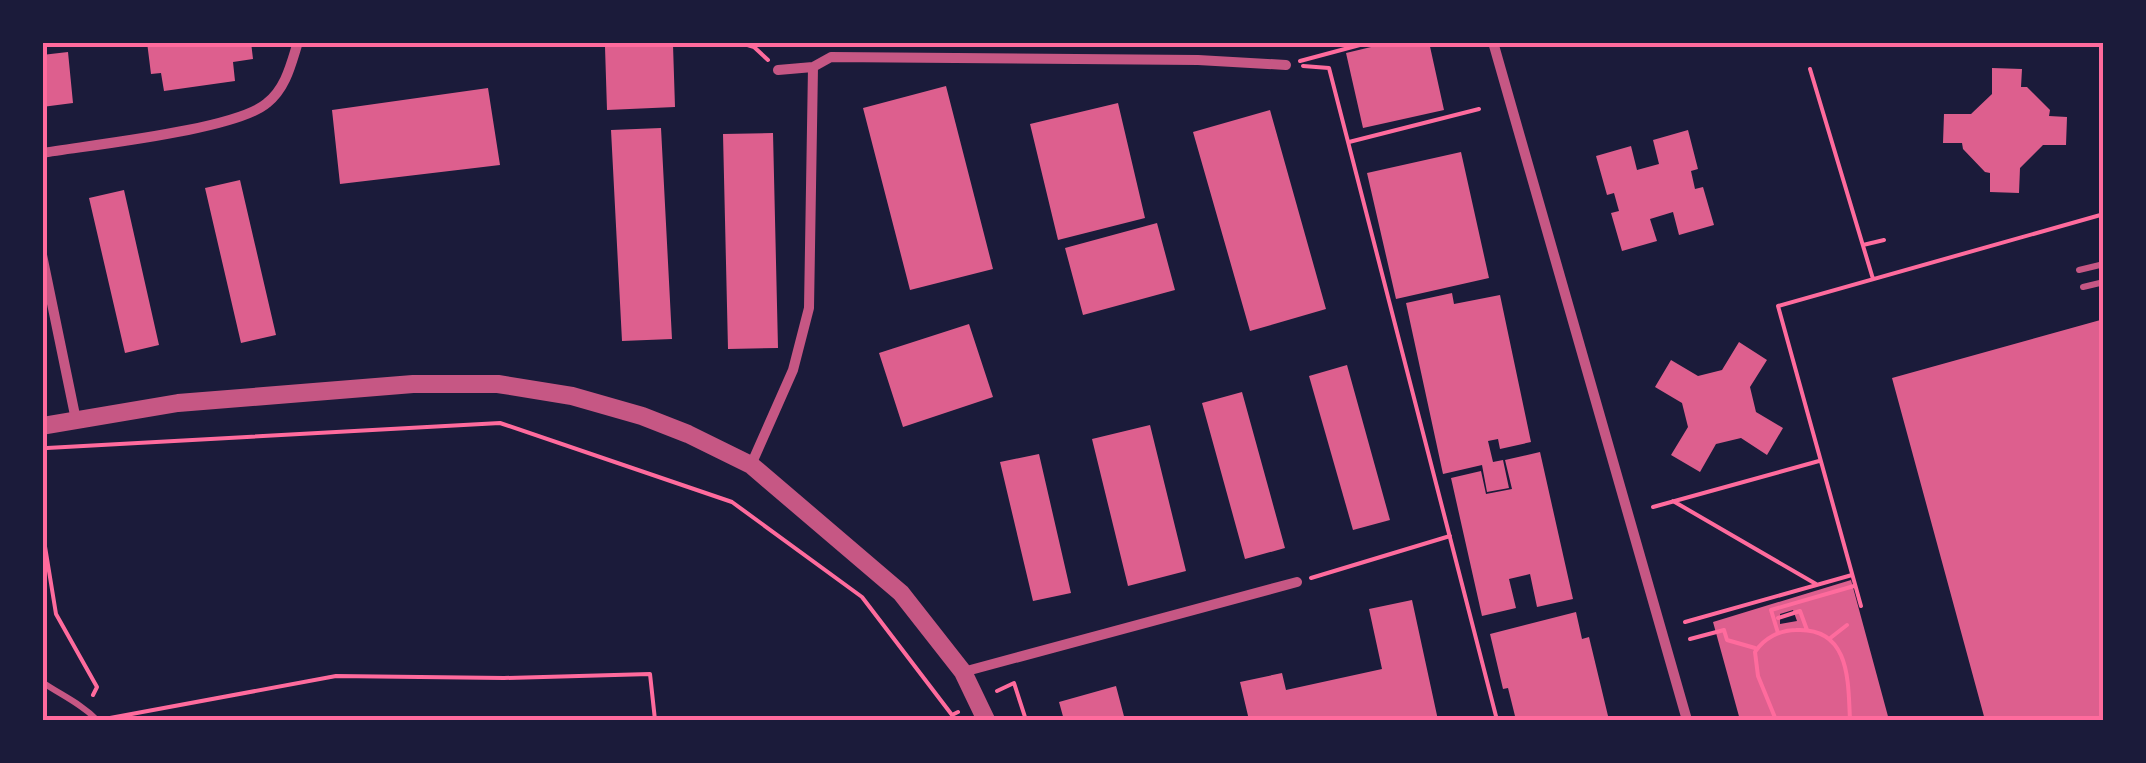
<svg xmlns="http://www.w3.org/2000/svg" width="2146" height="763" viewBox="0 0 2146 763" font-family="'Space Grotesk',sans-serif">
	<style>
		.building { fill: #dd5f8e; fill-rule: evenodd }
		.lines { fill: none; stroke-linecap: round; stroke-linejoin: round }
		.path { stroke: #ff6b9d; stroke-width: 4 }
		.service { stroke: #c65784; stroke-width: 6 }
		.minor { stroke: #c65784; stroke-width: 10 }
		.tertiary { stroke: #c65784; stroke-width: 18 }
		.neatline { fill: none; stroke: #ff6b9d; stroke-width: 4 }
	</style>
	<rect width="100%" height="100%" fill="#1b1b3a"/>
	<path class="building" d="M147,42H251L253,59L233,62L235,81L164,91L161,73L151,74Z
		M1392,42H1429L1444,110L1363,128L1346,53Z
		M673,45L675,107L607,110L605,47Z
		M68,52L73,103L42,107V55Z
		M1992,68L2022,69L2021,87H2027L2050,110L2049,116L2067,117L2066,145H2043L2020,168L2019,193L1990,192V173L1985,172L1963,149L1962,143H1943L1944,114H1971L1992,94Z
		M946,86L993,269L910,290L863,108Z
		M488,88L500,165L340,184L332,110Z
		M1118,103L1145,218L1058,240L1030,124Z
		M1270,110L1326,309L1250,331L1193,132Z
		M661,128L672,339L622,341L611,130Z
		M1688,130L1698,169L1691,171L1695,189L1703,187L1714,225L1679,235L1673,212L1650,219L1657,241L1622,251L1611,213L1619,211L1614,193L1607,195L1596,156L1631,146L1637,170L1659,164L1653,140Z
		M773,133L778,348L728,349L723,134Z
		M1461,152L1489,278L1396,299L1367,173Z
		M240,180L276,335L241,343L205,188Z
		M124,190L159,345L125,353L89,198Z
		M1157,223L1175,290L1083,315L1065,248Z
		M1452,293L1454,304L1500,295L1531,442L1500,449L1498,439L1488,441L1493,462L1503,460L1509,488L1487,492L1482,465L1443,474L1406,303Z
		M2104,319V720H1985L1892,378Z
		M969,324L993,397L903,427L879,353Z
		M1739,342L1767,360L1750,387L1756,412L1783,428L1767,455L1741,438L1716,444L1700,472L1671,455L1688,427L1682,403L1655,387L1671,360L1698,376L1722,370Z
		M1347,365L1390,520L1353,530L1309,376Z
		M1242,392L1285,548L1245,559L1202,403Z
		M1150,425L1186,571L1128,586L1092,439Z
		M1540,452L1573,599L1537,607L1530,574L1509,579L1516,608L1482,616L1451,478L1481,471L1486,494L1512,489L1505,460Z
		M1039,454L1071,593L1033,601L1000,462Z
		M1851,580L1889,720H1740L1713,622ZM1793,610L1797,621L1780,624V614Z
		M1412,600L1438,720H1249L1240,682L1282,673L1286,690L1382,669L1369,609Z
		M1576,612L1582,639L1589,637L1609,720H1516L1508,688L1503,689L1490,634Z
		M1116,686L1125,720H1064L1059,702Z"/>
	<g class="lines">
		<path class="path" d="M738,42L754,47L768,60
			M1300,61L1371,42
			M1303,66L1329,68L1497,720
			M1810,69L1873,279
			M1349,142L1479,109
			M1863,245L1884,240
			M47,448L500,423L732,502L862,597L952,715L958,712
			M1673,501L1816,584
			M1653,507L1819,461
			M42,528L56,614L97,687L93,695
			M1311,578L1450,536
			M1861,606L1778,306L2104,214
			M1778,618L1800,611L1807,630
			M1685,622L1852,575
			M1778,633L1771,610L1854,586
			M1690,639L1724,630L1727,640L1755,648
			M1829,639L1847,625
			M997,691L1014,683L1026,720
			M110,718L336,676L504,678L650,674L655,720
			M1776,720L1758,676L1755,652C1764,638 1780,630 1796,630C1851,627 1848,683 1850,720"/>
		<path class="service" d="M2079,270L2104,264
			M2083,287L2104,282
			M42,682C61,695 82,704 97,720"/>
		<path class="minor" d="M1493,42L1687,720
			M778,70L813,67L831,57L1198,60L1286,65
			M42,153C89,145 236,130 267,103C286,88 291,64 298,42
			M42,255L76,420
			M751,465L793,370L809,308L813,67
			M963,672L1297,582"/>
		<path class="tertiary" d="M42,426L178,403L413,384H498L572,396L642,416L688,434L751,465L901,593L963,672L986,720"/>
	</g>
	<rect width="2146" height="763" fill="none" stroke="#1b1b3a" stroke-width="90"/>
	<rect x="45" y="45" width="2056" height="673" class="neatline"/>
</svg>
